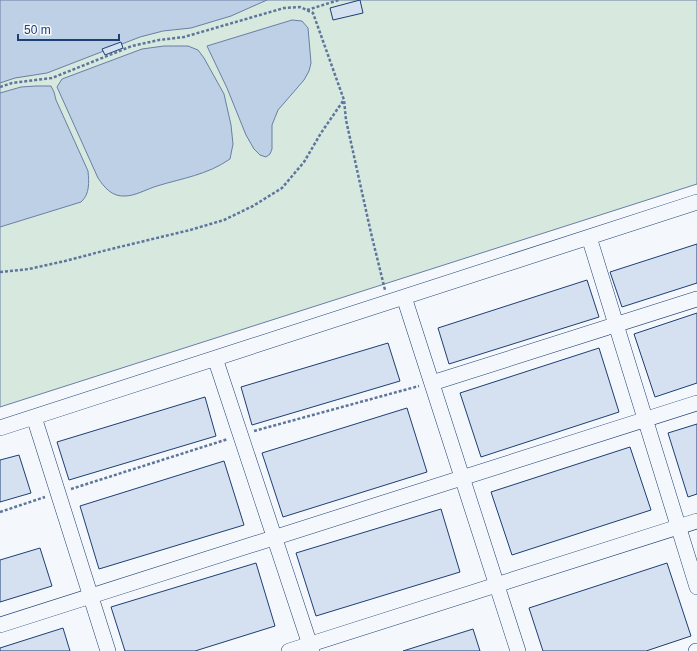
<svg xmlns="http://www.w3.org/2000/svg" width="697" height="651" viewBox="0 0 697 651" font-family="Helvetica,sans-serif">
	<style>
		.green { fill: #d7e8df; stroke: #687fa3 }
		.water { fill: #bed0e5; stroke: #687fa3 }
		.building { fill: #d5e0f0; stroke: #1d3f73 }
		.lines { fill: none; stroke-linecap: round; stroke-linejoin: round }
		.minor-casing { stroke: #1d3f73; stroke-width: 16 }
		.path { stroke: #5e769c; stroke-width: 2.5; stroke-dasharray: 3 2; stroke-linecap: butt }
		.minor { stroke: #f4f7fb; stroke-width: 15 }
	</style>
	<rect width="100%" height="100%" fill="#f4f7fb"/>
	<path class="green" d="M0,0H697V184L0,407Z"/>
	<path class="water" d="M0,0H267L231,16L191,28L163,31L140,37L47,73L15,78L0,83Z
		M292,20L302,21L308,28L311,63L309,71L304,80L278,110L272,125V149L270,154L266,157L260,155L254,149L246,135L227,88L207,46Z
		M164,46H188L198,50L204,58L224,94L231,125L233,144L230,159C207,175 183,178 157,186C147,189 135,196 125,196C112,197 104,187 98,178L57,87L62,79L142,49Z
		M36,86H51L54,92L56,100L88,171C89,182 90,194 81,202L0,227V93L21,87Z"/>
	<path class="building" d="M360,0L363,13L333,20L330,8Z
		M121,42L123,48L105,55L102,49Z
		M697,244V283L622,307L610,272Z
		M587,280L599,317L449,364L438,328Z
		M697,313V383L655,397L634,334Z
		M388,343L400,381L252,425L241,387Z
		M599,348L619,412L481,457L460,393Z
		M205,397L216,436L69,480L57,442Z
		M407,408L427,472L283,517L262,453Z
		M697,424V494L688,497L668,433Z
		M630,447L651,510L512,555L491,492Z
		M19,455L31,493L0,502V460Z
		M224,461L244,525L99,569L80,506Z
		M441,509L460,572L316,616L296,553Z
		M40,548L52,586L0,602V560Z
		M256,563L275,626L195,651H125L111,607Z
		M667,563L691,636L646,651H543L529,608Z
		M63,628L70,651H0V648Z
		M473,629L480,651H403Z"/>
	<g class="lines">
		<g class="minor-casing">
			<path id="minor" d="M589,237L697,587
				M404,297L518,651
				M215,358L312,651
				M432,383L697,299
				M34,417L108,651
				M0,428L697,202
				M0,625L697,403
				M289,651L697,521
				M696,651H697"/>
		</g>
		<path class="path" d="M307,10L339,0
			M0,87L12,83L52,78L132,46L159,40L184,37L284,8L300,7L313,13L344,100L346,120L371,233L385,290
			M0,272L29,269L65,261L107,250L190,230L224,220L253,206L282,188L304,162L321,133L343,101
			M254,431L419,386
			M71,489L228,439
			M0,512L45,497"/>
		<use href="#minor" class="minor"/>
	</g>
	<path d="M18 34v6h101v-6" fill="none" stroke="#1d3f73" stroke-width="2"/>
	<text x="24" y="34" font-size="12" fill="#1d3f73" stroke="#f4f7fb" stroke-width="3" paint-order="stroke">50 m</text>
</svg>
